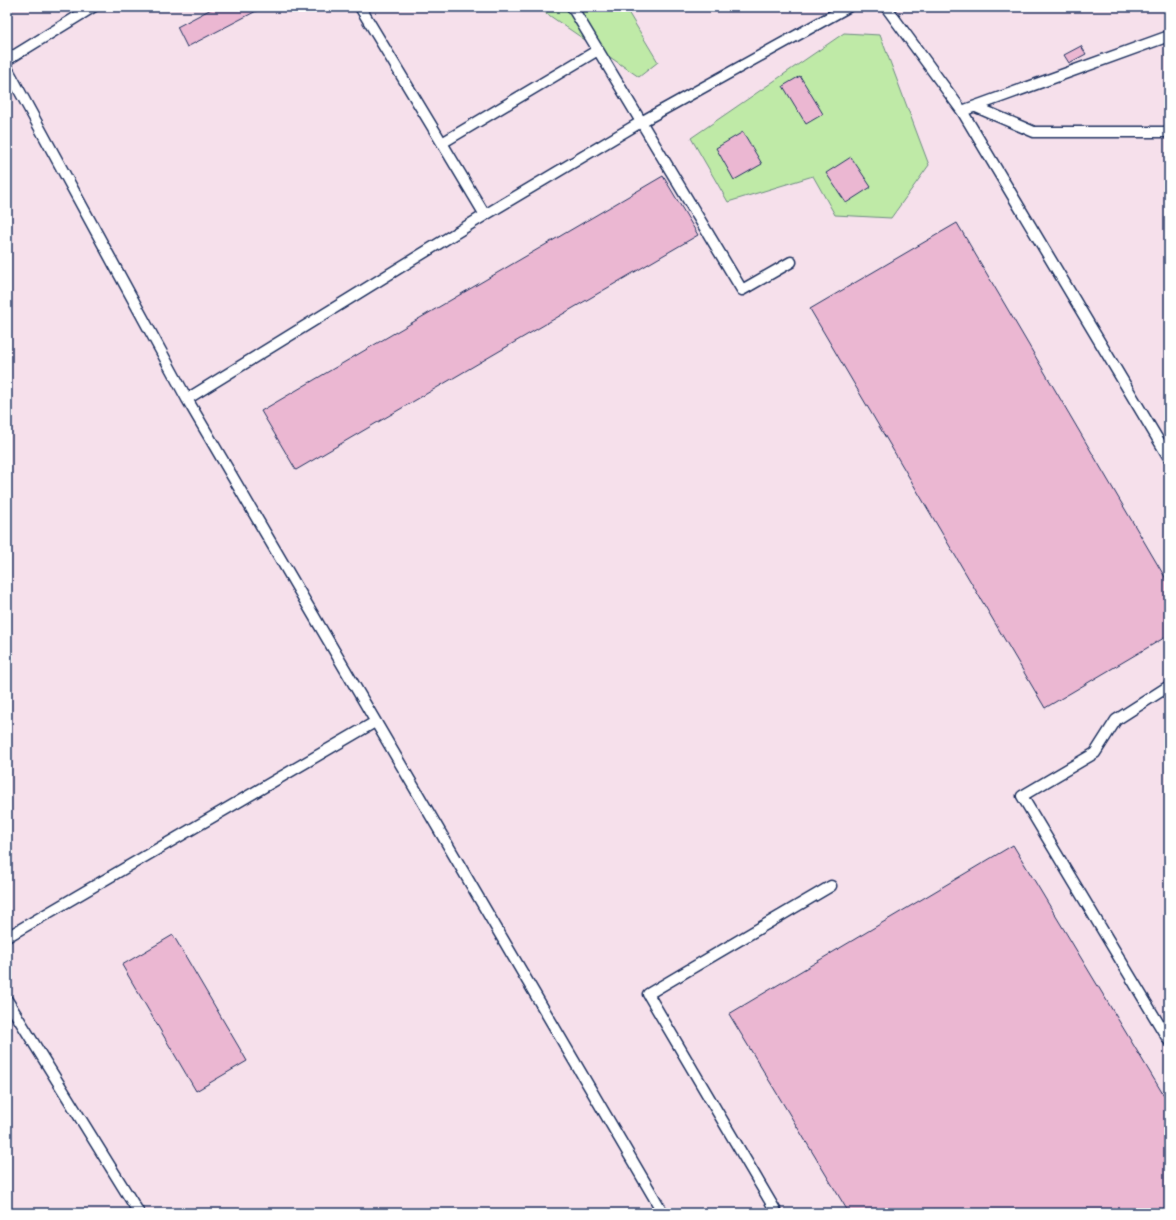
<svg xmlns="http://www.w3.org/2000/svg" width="1176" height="1220" viewBox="0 0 1176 1220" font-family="Pangolin,sans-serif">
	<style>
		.built { fill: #f6e0eb }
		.green { fill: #bfeaa7; stroke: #6d8c82 }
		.building { fill: #ebb7d2; stroke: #1b2f5e }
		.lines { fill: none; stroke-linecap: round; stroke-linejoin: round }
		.lane-casing { stroke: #1b2f5e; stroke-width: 13 }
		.lane { stroke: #fff; stroke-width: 10 }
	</style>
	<rect width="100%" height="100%" fill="#fbf1f6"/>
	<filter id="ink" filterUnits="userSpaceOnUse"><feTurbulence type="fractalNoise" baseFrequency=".025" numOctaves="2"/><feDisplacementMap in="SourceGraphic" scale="8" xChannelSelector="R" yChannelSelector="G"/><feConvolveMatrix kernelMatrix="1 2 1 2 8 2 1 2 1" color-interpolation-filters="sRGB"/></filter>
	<g filter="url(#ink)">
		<path class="built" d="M7,7H1169V1213H7Z"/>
		<path class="green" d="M537,7H625L658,62L639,77Z
			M844,33L880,35L929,165L891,218L835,215L813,176L728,202L691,138Z"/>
		<path class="building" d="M215,7H264L187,47L177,27Z
			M1081,46L1086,54L1069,63L1064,55Z
			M800,76L823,114L806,124L783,86Z
			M743,132L762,164L734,180L716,148Z
			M851,157L871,187L846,203L826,173Z
			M663,176L698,235L296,470L261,411Z
			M957,223L1169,584V635L1045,708L810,309Z
			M1013,845L1169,1104V1213H849L729,1014Z
			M173,935L247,1061L196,1091L122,965Z"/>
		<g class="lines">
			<g class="lane-casing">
				<path id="lane" d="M360,7L442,143L598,50L572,7
					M886,7L962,111
					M1169,36L962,111L1169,458
					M598,50L742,290L791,262
					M7,60L93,7
					M7,68L187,399L663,1213
					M976,107L1034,132H1169
					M442,143L485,215
					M187,399L485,215L641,122L848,7
					M1169,686L1116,720L1095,753L1022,796L1169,1041
					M7,937L375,722
					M7,1000L139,1213
					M777,1213L648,994L831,886"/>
			</g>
			<use href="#lane" class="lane"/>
		</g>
	</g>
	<rect width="1176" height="1220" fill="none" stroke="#fff" stroke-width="24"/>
	<rect x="12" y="12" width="1152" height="1196" fill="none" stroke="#1b2f5e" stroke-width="1.5" filter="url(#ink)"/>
</svg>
